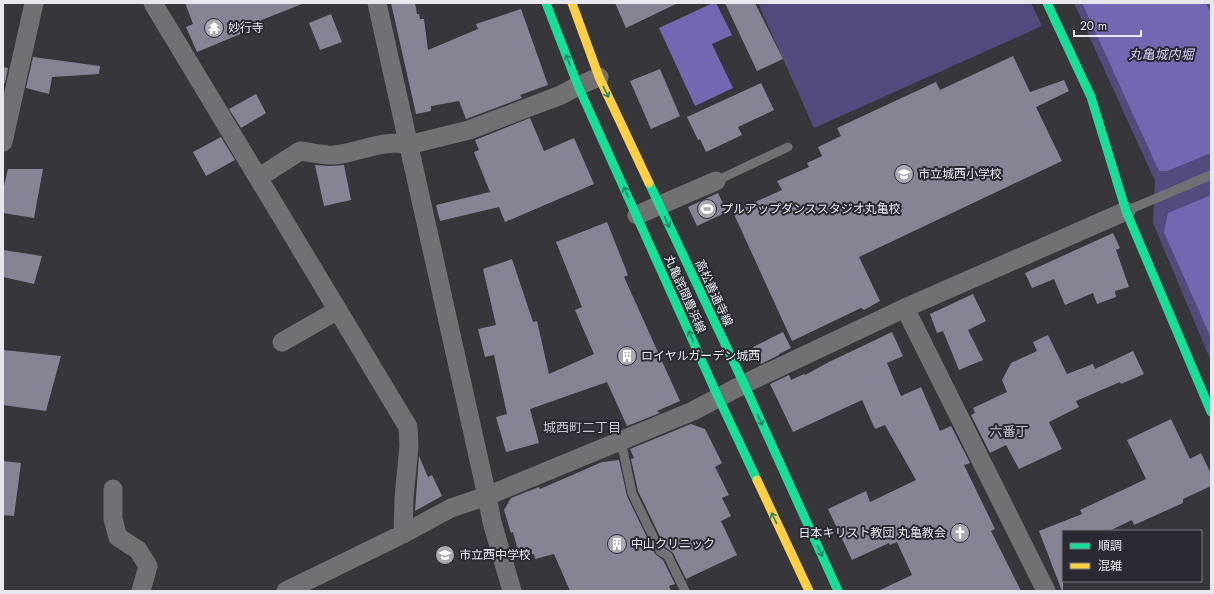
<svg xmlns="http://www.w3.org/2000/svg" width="1214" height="594" viewBox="0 0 1214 594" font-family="Jost,'Noto Sans JP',sans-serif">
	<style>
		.green { fill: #534b7e }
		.water { fill: #7467b2 }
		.building { fill: #868494 }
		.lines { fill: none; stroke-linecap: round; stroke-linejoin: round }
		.lane { stroke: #717174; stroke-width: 9 }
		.street { stroke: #717174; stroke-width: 19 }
		.fast { stroke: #16e098; stroke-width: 9 }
		.slow { stroke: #ffcf43; stroke-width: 9 }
		.oneway { stroke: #208566 }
		.labels { text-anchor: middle; stroke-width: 4; stroke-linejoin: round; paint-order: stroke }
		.poi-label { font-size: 12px; fill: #e8e7ed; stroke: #2a2a33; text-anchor: start }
		.street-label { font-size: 12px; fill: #e8e7ed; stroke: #2a2a33 }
		.water-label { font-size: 13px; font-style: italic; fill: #d2cefb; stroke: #2a2a33 }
		.neighbourhood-label { font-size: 13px; fill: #c6c5d1; stroke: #2a2a33 }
	</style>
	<rect width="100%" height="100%" fill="#36363b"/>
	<path class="green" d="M758,3H1031L1042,26L814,128Z
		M1074,3H1211V361L1153,223L1155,181Z"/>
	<path class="water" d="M713,3H716L732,35L712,44L733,88L695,106L659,28Z
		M1082,3H1206L1211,14V153L1167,171H1159Z
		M1211,195V338L1164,232L1168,213Z"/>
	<path class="building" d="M185,3H302V4L241,28L243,33L197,52L186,27L193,24Z
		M391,3H415L417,14H419L420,19H424L428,50L478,29L476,24L521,9L548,85L520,95L522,98L466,119L459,101L431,106V111L416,114Z
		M615,3H678L626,28Z
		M725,3H755L783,59L757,71Z
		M331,14L342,42L320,50L309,23Z
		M1013,56L1030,92L1064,80L1069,91L1036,107L1062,161L859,257L880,301L864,310L861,308L792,341L733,212L782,190L777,181L809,167L807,163L822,156L818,147L841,136L837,128L936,82L940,90Z
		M33,57L100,66L99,74L52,77L49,94L26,88Z
		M3,67L8,68L5,83H3Z
		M660,69L680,116L651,129L630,81Z
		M761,83L774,110L738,127L742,135L706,152L700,139L698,140L687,117Z
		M256,94L266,113L241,128L229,109Z
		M530,118L544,151L574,138L594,184L505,222L499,207L440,221L436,205L490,192L474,152L479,150L475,140Z
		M221,137L235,160L206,176L193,152Z
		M315,165L330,166L344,165L351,200L324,206Z
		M8,169H43L34,218L3,213V190Z
		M718,193L727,212L697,226L688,207Z
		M607,222L628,275L624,277L680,401L657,411L660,413L627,426L607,382L530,409L539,443L506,452L496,417L507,414L494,355L485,357L478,329L496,325L483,269L512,259L533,322L537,321L549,374L594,354L575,310L582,307L556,242Z
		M1113,233L1120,248L1116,250L1129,287L1115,291L1116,297L1097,304L1093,293L1065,305L1054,279L1032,288L1025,273Z
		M3,250L42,256L34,284L3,277Z
		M973,294L986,321L968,330L983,360L959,370L943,331L937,333L930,314Z
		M783,332L791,348L779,354V355L761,364L753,347Z
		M892,332L903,356L887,363L901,396L921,387L940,431L951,426L970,463L964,465L995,529L991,531L1021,591H878L912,575L897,542L890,545L889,543L852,560L828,509L866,491L870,502L916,480L885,425L875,429L862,400L793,432L770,384L789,375L791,380L804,374L805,375L829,362Z
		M1048,335L1067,374L1093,364L1095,369L1133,351L1144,374L1121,384L1120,382L1076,401L1079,407L1049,422L1062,449L1019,469L1006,445L990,453L971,415L975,413L973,408L1007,392L1002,380L1011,363L1037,351L1033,342Z
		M3,350L61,356L46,411L3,405Z
		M1171,419L1190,459L1201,453L1211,474V486L1183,499V503L1134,525L1132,520L1109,531H1063V591H1062L1039,531L1082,514L1080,510L1146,479L1127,440Z
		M691,424L705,429L722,463L715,467L729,495L722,498L731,516L721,521L737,555L686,579L673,553L665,547L638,491L631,459L634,458L630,449Z
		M419,456L428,477L432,475L442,496L415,511Z
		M619,460L627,496L655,554L663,560L675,584L669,586L671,591H570L554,554L535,559L534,554L520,558L513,532L511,533L504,510L511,498L539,487L540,489L602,462Z
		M3,461L21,463L14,516L3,515Z"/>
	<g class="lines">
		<path class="lane" d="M716,181L788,147
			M1126,211L1211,175
			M621,441L632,493L660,551L668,556L685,591"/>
		<path class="street" d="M153,3L408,427L409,446L404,498L403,534
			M377,3L487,496L492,522L512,591
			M3,142L34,3
			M258,178L300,151C311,152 324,156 334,155C359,153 384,138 408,145L469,130L561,95L578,86L599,77
			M637,215L716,181
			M905,308L1046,591
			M282,342L338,310
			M113,489V519L118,537L138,550L148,566L141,591
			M286,591L403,534L451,508L487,496L693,411L744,384L905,308L1126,211"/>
		<path class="fast" d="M546,3L578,86L718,397L757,480
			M1047,3L1091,97L1126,211L1211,412
			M649,183L744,384L838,591"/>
		<path class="slow" d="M572,3L599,77L649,183
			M757,480L809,591"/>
	</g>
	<defs><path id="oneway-shaft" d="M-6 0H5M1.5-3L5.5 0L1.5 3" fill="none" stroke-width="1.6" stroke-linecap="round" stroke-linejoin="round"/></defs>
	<g class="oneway">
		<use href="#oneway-shaft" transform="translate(568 60) rotate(-111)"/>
		<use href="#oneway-shaft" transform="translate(606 92) rotate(65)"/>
		<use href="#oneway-shaft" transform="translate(626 192) rotate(-115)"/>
		<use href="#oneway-shaft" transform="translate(667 222) rotate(65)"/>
		<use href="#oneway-shaft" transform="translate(691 336) rotate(-114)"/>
		<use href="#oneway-shaft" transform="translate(760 420) rotate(65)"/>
		<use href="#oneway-shaft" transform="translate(774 518) rotate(-115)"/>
		<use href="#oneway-shaft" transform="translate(820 551) rotate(65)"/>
	</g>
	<defs>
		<g id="temple-disc" transform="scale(1)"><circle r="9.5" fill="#aaa9af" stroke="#2a2a33"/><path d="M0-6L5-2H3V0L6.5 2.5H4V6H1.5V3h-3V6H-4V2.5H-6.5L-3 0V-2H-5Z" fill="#fff"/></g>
		<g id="school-disc" transform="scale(1)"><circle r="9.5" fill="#aaa9af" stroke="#2a2a33"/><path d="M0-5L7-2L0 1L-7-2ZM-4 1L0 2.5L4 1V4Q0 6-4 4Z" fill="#fff"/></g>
		<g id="stadium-disc" transform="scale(1)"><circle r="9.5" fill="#aaa9af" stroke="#2a2a33"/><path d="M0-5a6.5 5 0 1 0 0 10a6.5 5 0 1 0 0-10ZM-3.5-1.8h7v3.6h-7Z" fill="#fff"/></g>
		<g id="building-disc" transform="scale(1)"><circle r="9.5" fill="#aaa9af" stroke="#2a2a33"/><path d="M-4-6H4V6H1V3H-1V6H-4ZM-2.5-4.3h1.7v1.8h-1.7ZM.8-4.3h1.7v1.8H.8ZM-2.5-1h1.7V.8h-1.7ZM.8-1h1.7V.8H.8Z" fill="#fff"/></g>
		<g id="church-disc" transform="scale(1)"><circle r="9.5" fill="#aaa9af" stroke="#2a2a33"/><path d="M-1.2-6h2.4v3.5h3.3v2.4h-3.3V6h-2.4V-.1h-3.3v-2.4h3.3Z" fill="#fff"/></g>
	</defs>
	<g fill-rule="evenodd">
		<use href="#temple-disc" x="214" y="28"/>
		<use href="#school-disc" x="904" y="174"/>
		<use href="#stadium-disc" x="707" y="209"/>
		<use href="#building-disc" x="627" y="356"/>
		<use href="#church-disc" x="960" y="533"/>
		<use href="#building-disc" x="617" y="544"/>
		<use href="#school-disc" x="445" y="555"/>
	</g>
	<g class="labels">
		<g class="poi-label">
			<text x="228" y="32">妙行寺</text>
			<text x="918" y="178">市立城西小学校</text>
			<text x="721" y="213">プルアップダンススタジオ丸亀校</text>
			<text x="641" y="360">ロイヤルガーデン城西</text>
			<text x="946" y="537" text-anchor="end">日本キリスト教団 丸亀教会</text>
			<text x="631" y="548">中山クリニック</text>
			<text x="459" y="559">市立西中学校</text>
		</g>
		<g class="street-label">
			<text transform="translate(714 293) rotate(65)" y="4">高松善通寺線</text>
			<text transform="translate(685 294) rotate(66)" y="4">丸亀詫間豊浜線</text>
		</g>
		<g class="water-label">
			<text x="1161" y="59">丸亀城内堀</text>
		</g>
		<g class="neighbourhood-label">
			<text x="582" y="432">城西町二丁目</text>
			<text x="1009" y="436">六番丁</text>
		</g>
	</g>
	<rect width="1214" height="594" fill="none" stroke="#e8e7ed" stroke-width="8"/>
	<rect x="1062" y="530" width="140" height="52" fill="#2a2a33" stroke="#76767d"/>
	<rect x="1070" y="543" width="20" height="6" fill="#16e098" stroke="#76767d"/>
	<text x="1098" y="550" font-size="12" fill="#e8e7ed">順調</text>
	<rect x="1070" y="563" width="20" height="6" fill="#ffcf43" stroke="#76767d"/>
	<text x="1098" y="570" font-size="12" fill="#e8e7ed">混雑</text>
	<path d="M1074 30v6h67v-6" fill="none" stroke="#e8e7ed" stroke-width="2"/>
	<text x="1080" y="30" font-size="12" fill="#e8e7ed" stroke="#2a2a33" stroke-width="3" paint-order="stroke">20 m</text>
</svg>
